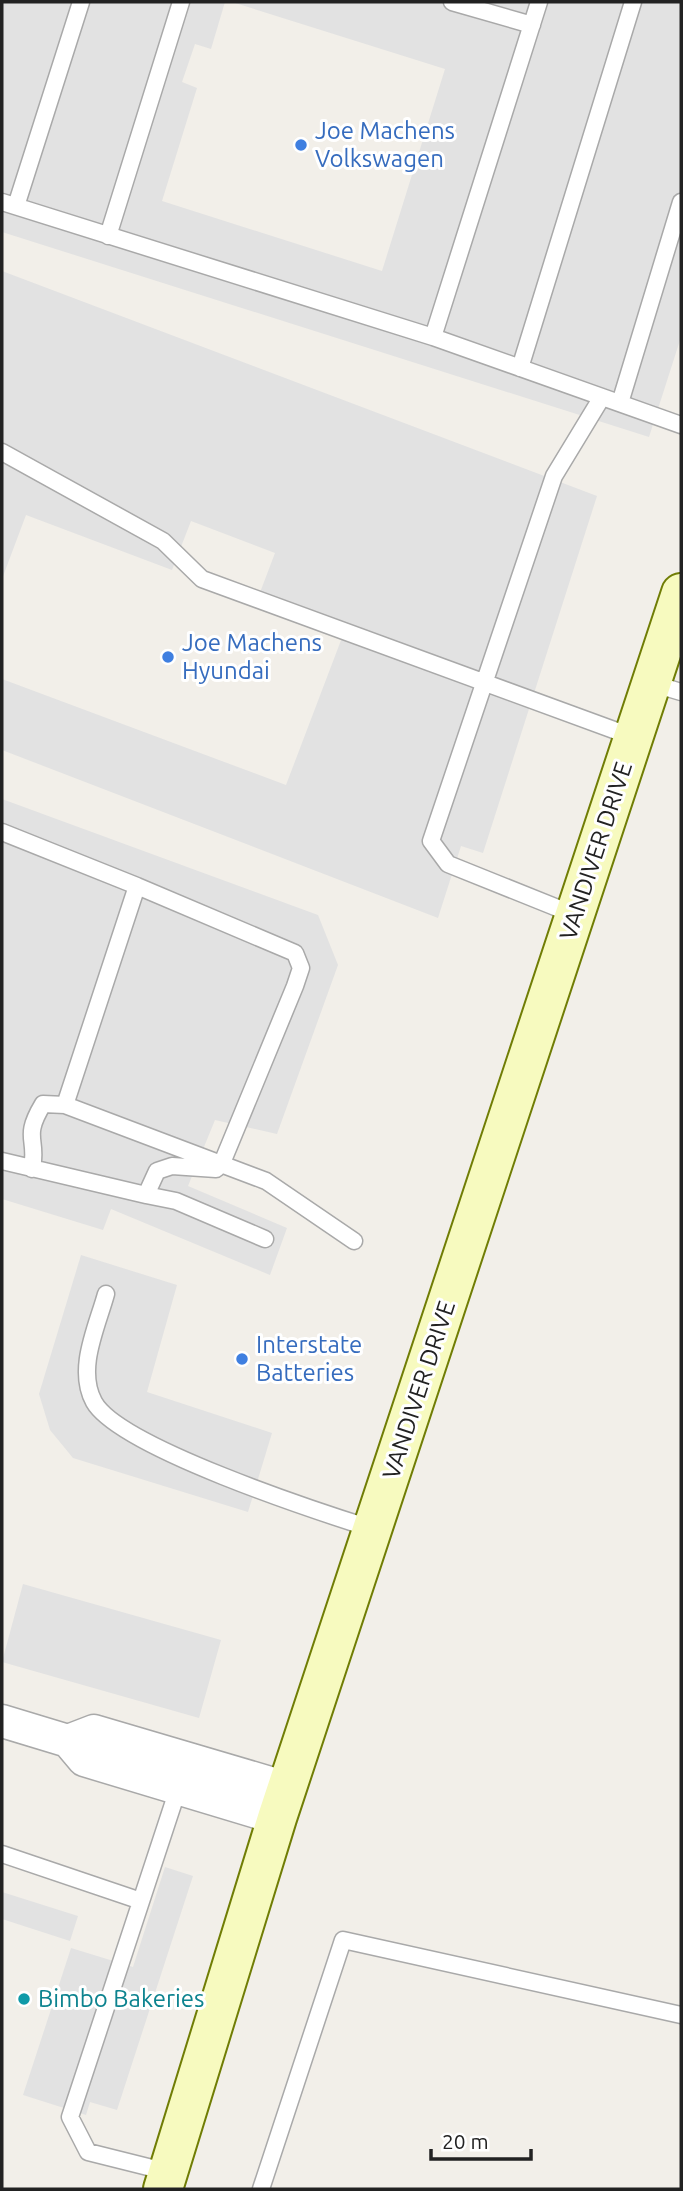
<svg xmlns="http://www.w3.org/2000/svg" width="683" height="2191" viewBox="0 0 683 2191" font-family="Ubuntu,sans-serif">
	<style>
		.parking { fill: #e2e2e2 }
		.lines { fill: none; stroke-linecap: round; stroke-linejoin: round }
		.service-casing { stroke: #a9a9a9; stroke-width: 19 }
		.minor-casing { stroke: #a9a9a9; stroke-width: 35 }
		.secondary-casing { stroke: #707d05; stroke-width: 42 }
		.service { stroke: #fff; stroke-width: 16 }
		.minor { stroke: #fff; stroke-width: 32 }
		.secondary { stroke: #f7fabf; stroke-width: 38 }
		.shop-dot { fill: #3f7fe0; stroke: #fff; stroke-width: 2.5 }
		.culture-dot { fill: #0f9aa8; stroke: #fff; stroke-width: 2.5 }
		.labels { text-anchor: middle; stroke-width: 6; stroke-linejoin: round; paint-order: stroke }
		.shop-label { font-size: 24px; fill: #366cbe; stroke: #fff; text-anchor: start }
		.street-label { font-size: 24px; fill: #222; stroke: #fff }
		.culture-label { font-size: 24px; fill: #0d838f; stroke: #fff; text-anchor: start }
	</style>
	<rect width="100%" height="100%" fill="#f2efe9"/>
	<path class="parking" d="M2,2H225L211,49L195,44L182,82L197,88L162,201L382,271L445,69L232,2H681V337L649,437L2,232Z
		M2,271L597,496L483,853L461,846L438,918L2,750V679L286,785L343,635L256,603L275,553L191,521L172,570L26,515L2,579Z
		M2,799L318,915L338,965L277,1134L215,1120L188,1186L287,1228L270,1275L111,1209L103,1230L2,1199Z
		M81,1255L177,1285L147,1392L272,1433L248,1512L73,1458L50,1430L39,1394Z
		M23,1584L221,1640L199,1718L2,1662Z
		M165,1867L193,1876L117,2110L90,2102L86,2115L23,2095L71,1948L133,1967Z
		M2,1892L78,1916L70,1941L2,1919Z"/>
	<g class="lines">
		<g class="service-casing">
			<path id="service" d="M452,2L532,25
				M539,2L433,337L681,425
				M2,202L433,337
				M16,206L81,2
				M108,236L181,2
				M520,368L633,2
				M620,403L681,202
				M2,452L163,541L202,579L633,737
				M651,683L681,692
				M2,832L137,886
				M575,915L448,864L431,841L554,476L602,397
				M2,1161L146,1195L157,1171L172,1166L216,1169L222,1163L295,986L301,968L295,953L137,886L65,1105
				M32,1169C38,1137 22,1139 43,1104L65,1105L266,1181L354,1241
				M146,1195L176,1201L265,1239
				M106,1294C97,1327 76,1369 94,1402C119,1447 319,1512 373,1529
				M2,1854L141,1901
				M168,2172L88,2152L70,2117L178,1789
				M261,2189L343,1940L681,2015"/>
		</g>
		<g class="minor-casing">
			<path id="minor" d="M2,1721L68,1741L84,1760L277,1818
				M68,1741L94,1731L287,1788"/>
		</g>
		<g class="secondary-casing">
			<path id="secondary" d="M163,2189L277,1818L681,593"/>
		</g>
		<use href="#service" class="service"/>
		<use href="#minor" class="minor"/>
		<use href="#secondary" class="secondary"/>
	</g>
	<g class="shop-dot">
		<circle cx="301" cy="145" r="7"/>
		<circle cx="168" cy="657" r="7"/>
		<circle cx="242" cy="1359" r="7"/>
	</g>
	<circle class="culture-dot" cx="24" cy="1999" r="7"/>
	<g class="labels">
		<g class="shop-label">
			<text x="315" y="139">Joe Machens<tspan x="315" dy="28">Volkswagen</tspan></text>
			<text x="182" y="651">Joe Machens<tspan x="182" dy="28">Hyundai</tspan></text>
			<text x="256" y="1353">Interstate<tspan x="256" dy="28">Batteries</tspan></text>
		</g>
		<g class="street-label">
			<text transform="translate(596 851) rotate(-72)" y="8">VANDIVER DRIVE</text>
			<text transform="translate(419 1390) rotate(-72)" y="8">VANDIVER DRIVE</text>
		</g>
		<g class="culture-label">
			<text x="38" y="2007">Bimbo Bakeries</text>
		</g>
	</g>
	<rect width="683" height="2191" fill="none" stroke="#222222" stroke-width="7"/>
	<path d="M431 2149v10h100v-10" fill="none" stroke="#222222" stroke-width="3.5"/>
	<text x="442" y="2149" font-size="21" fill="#222222" stroke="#ffffff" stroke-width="5" paint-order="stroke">20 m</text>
</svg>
